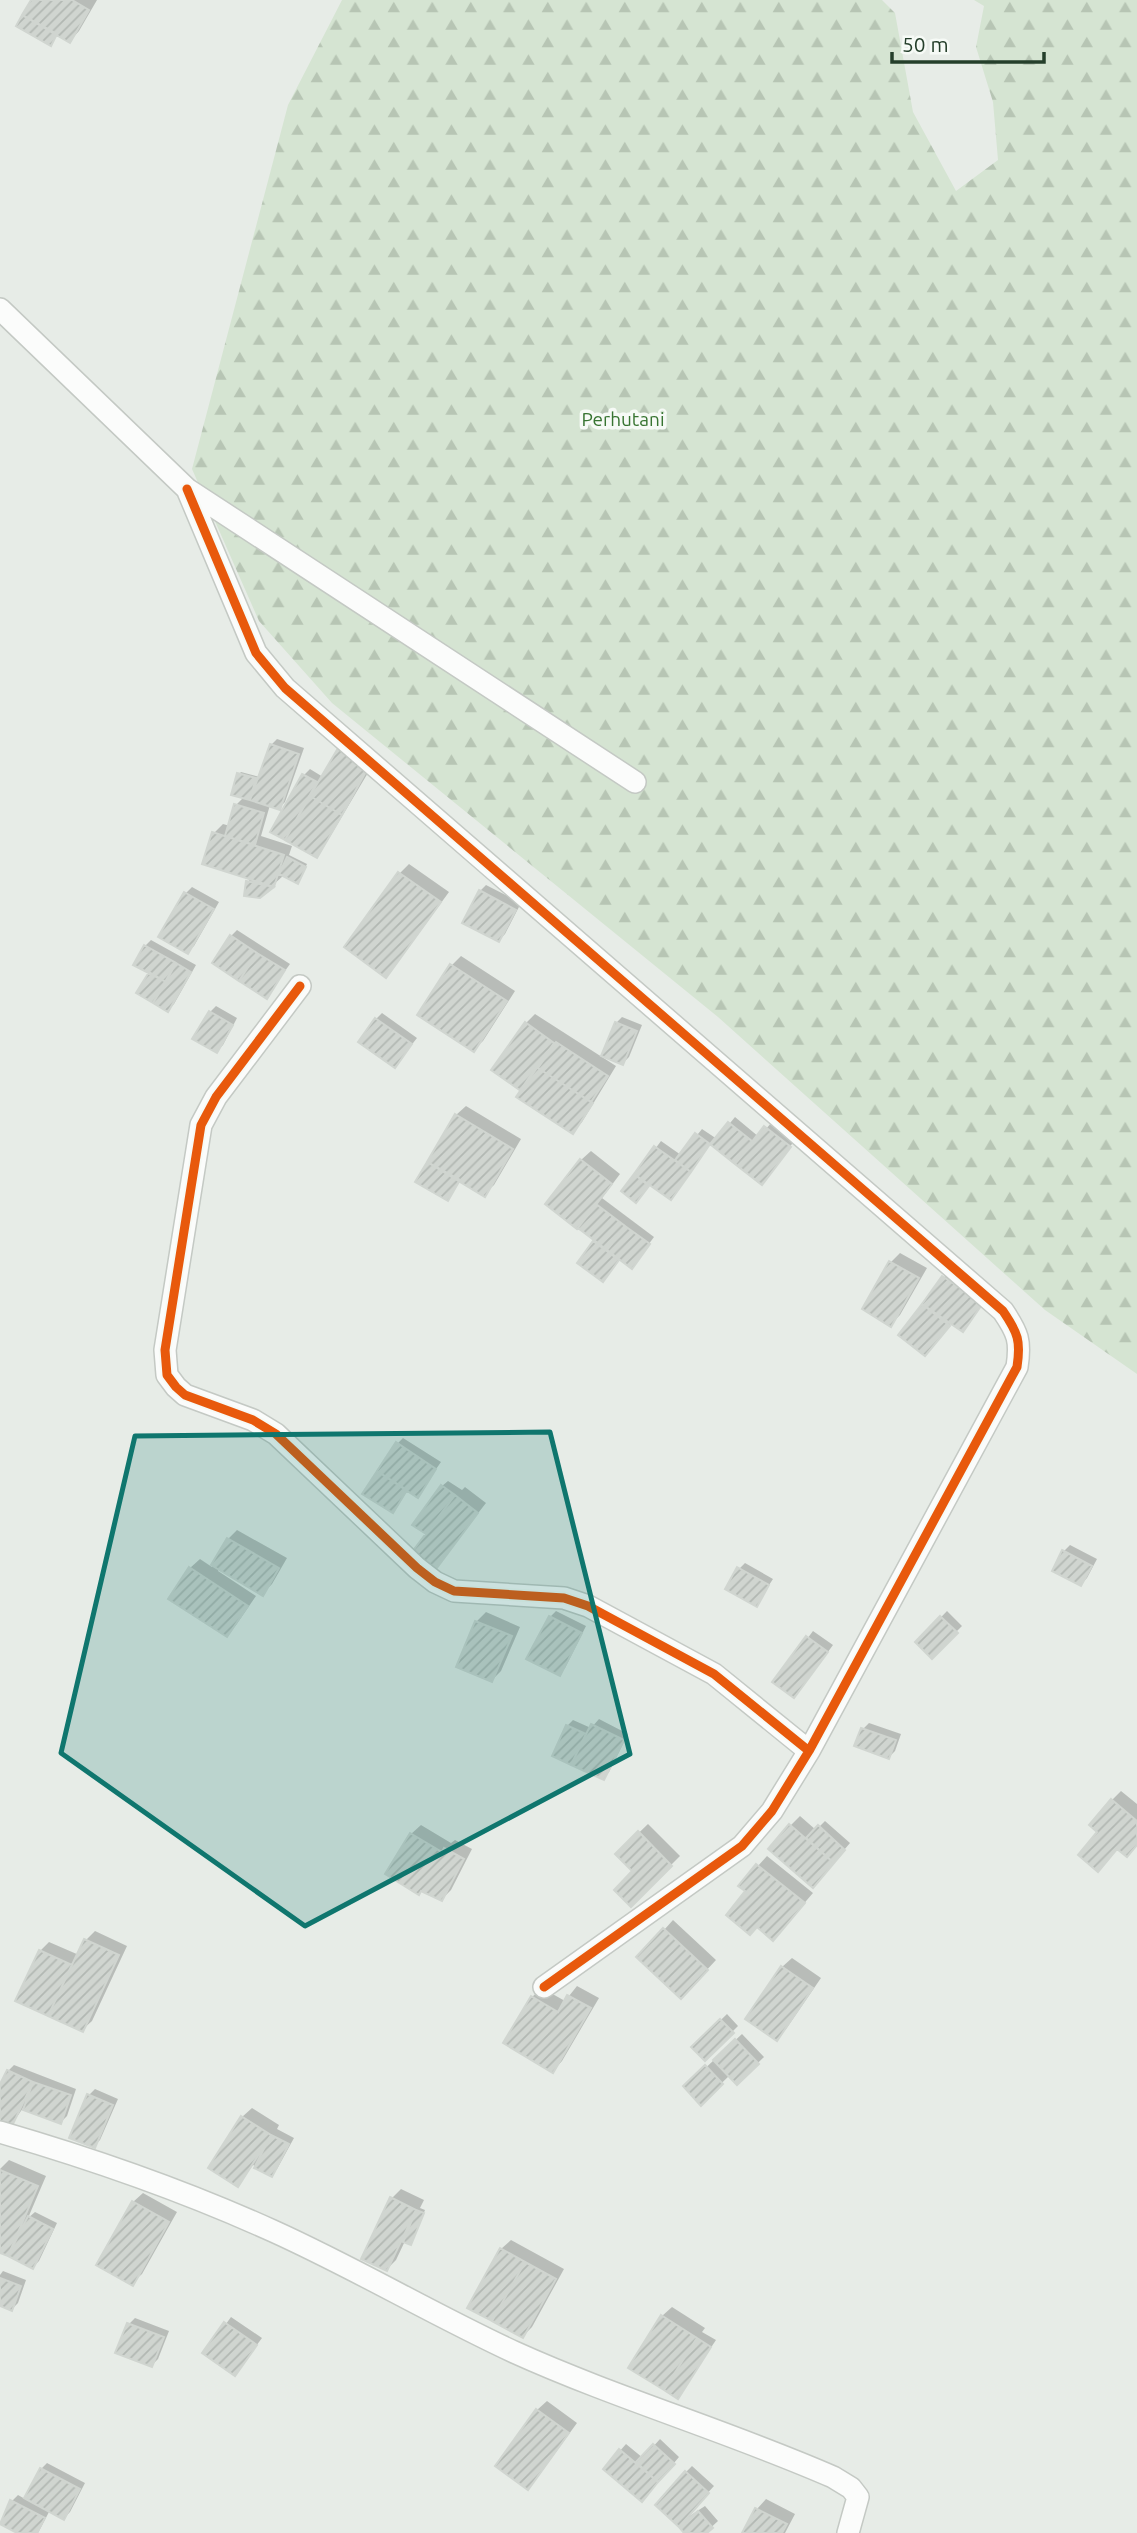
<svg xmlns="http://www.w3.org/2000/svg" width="1137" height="2533" viewBox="0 0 1137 2533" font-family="Ubuntu,sans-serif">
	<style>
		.forest { fill: url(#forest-firs) }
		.shadow { fill: #0003; fill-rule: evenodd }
		.building { fill: url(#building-hatch); stroke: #d0d5d0; stroke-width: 2 }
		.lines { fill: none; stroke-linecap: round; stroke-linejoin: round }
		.street-casing { stroke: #c4c9c4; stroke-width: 24 }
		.street { stroke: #fbfcfb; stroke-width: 21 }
		.cycleway-casing { stroke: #f6faf6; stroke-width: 13 }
		.cycleway { stroke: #e8590c; stroke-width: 9 }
		.marked { fill: #0f766e; fill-opacity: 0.2; stroke: #0f766e; stroke-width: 5; stroke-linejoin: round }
		.labels { text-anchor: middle; stroke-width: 7; stroke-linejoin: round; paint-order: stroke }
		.park-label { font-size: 19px; fill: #377431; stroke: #f6faf6 }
	</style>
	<defs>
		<pattern id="forest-firs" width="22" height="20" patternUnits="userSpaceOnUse" patternTransform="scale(1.75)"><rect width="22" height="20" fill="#d5e4d2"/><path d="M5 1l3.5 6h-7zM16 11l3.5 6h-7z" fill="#b7c5b4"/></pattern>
		<pattern id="building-hatch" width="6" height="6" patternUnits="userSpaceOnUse" patternTransform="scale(1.75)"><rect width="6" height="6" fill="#d0d5d0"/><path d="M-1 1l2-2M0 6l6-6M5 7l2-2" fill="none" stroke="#b2b8b3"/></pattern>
	</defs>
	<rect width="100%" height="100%" fill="#e7ece7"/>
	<path class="forest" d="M342,0H882L895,13L913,112L956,191L998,160L993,102L976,47L984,6L974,0H1137V1374L1045,1310L718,1017L332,703L259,621L192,469L288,105Z"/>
	<path class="shadow" d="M33,0H97L79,31L70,41L58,34L50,44Z
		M277,739L304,748L285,802L279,808L270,805L261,836L292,846L289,855L307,864L300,879L284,875L260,897L248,882L251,878L214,833L223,824L230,826L236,805L244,797L239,774L241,772L260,777L271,745Z
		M378,756L322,850L316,856L273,831L304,775L310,769L323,777Z
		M409,864L449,892L395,966L386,976L346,947L400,873Z
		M486,885L521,903L505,934L499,940L464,922L480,891Z
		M192,887L219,902L194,946L188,951L186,893Z
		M237,930L290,964L267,996L231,936Z
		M151,940L196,965L174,1004L168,1010L151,972L145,946Z
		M461,956L515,991L483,1041L473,1050L452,965Z
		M216,1006L237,1018L223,1045L217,1051L210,1012Z
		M382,1013L417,1038L395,1066L376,1019Z
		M535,1014L616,1066L582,1122L573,1132L523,1090L526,1023ZM546,1051L548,1052L539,1071L535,1068Z
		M622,1017L642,1025L629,1057L623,1063L616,1023Z
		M466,1106L521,1139L494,1185L484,1194L461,1180L448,1198L456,1115Z
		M735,1117L759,1137L772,1122L795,1140L767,1177L711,1143L676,1191L650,1183L638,1198L624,1191L661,1141L681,1155L702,1129L717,1139Z
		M591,1151L620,1174L602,1198L654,1237L637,1260L620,1258L609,1274L580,1263L596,1240L578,1226L581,1160Z
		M900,1253L927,1268L900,1315L891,1324L864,1309L891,1262Z
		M949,1271L987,1297L969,1324L963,1330L952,1322L931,1348L901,1335Z
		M403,1438L441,1462L417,1496L408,1490L392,1511L397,1444Z
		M448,1481L462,1490L465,1487L486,1503L436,1567L428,1533L442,1486Z
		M237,1530L287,1558L272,1584L263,1593L219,1568L218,1571L256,1596L236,1625L227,1635L190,1568L200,1559L212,1567L228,1539Z
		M1070,1545L1097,1559L1087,1578L1081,1584L1064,1551Z
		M745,1563L773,1579L756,1605L739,1569Z
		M556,1611L586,1626L565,1668L559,1674L550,1617Z
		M947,1611L962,1626L932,1656L917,1642Z
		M486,1612L520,1627L501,1671L492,1680L476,1622Z
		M813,1631L833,1645L800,1690L775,1682Z
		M599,1719L628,1734L609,1772L603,1778L554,1755L567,1726L573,1720L591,1728Z
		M869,1723L901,1734L895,1751L889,1757L863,1729Z
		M1121,1791L1137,1804V1844L1099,1831L1112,1800Z
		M800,1816L816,1830L825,1821L850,1843L822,1876L790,1826Z
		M648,1824L680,1856L631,1905L634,1871L617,1854Z
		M421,1825L451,1843L455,1840L472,1849L451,1890L442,1899L411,1834Z
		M767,1856L813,1893L782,1929L741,1885Z
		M673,1920L716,1960L691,1987L664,1930Z
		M95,1931L127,1946L92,2021L82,2030L40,1951L49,1942L79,1955L86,1940Z
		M792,1958L821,1978L786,2029L777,2038L782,1967Z
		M577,1986L599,1998L562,2061L553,2071L532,1997L542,1988L565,2001Z
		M727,2014L738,2026L705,2059L693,2047Z
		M742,2034L764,2057L737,2083L730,2075L701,2103L685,2087Z
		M14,2065L76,2089L67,2116L61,2122L23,2108L12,2124L0,2119V2089L8,2071Z
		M95,2089L118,2099L100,2140L94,2146L89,2095Z
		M252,2108L279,2125L277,2129L294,2138L277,2169L272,2175L253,2165L238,2185L211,2167L242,2117Z
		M9,2160L46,2176L28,2218L35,2212L57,2223L39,2261L33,2267L0,2251V2169Z
		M401,2189L424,2200L420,2208L425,2210L413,2240L405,2241L396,2260L387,2269L392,2198Z
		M143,2193L177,2212L142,2274L132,2283L133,2202Z
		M511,2240L564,2269L532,2327L523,2336L501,2249Z
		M3,2271L26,2280L18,2303L12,2309L0,2304V2275Z
		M672,2307L705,2328L702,2332L716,2340L678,2397L662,2316Z
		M231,2317L262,2338L235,2374L205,2353Z
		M135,2318L169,2331L158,2359L152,2365L129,2324Z
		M547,2401L577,2423L537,2478L528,2488L537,2410Z
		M660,2439L679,2457L648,2494L605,2468L626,2444L643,2458Z
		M47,2463L85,2483L70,2512L64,2518L50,2510L38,2533H21L12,2501L18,2495L25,2499L41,2469Z
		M692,2466L714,2486L682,2521L705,2506L718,2521L705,2533H686L680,2525L686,2472Z
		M766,2499L795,2514L785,2533H744L757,2509Z"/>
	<path class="building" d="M31,0H72L89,10L70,43L22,15Z
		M22,15L57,34L51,46L16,26Z
		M270,744L299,754L280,810L250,800Z
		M338,748L369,766L342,815L310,796Z
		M237,773L256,778L250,800L231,795Z
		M302,774L317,782L285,840L270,832Z
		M310,796L342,815L317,858L285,840Z
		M234,804L264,813L255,845L225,836Z
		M212,832L284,855L274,887L202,864Z
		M287,857L306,867L298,884L279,874Z
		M398,872L441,902L386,978L344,947Z
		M246,881L274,887L260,898L244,896Z
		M479,890L516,910L499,942L462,923Z
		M184,892L214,909L188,954L158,937Z
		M230,935L257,953L239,981L212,963Z
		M144,945L176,963L166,982L133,965Z
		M257,953L285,970L267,999L239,981Z
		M176,963L191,972L168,1012L153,1003Z
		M450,964L507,1001L474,1052L417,1015Z
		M149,972L166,982L153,1003L136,993Z
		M209,1011L233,1025L217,1053L192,1039Z
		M375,1018L412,1044L395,1068L358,1042Z
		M525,1022L554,1043L521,1091L491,1070Z
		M615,1022L637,1031L623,1065L601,1056Z
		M556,1042L608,1076L591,1102L538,1068Z
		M536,1067L593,1103L573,1134L516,1097Z
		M455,1114L513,1149L485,1197L427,1162Z
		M728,1122L753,1142L735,1164L710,1144Z
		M764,1126L791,1147L762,1185L735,1164Z
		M695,1133L710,1144L691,1172L675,1160Z
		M654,1146L691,1172L671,1200L634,1174Z
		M580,1159L612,1184L577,1229L545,1204Z
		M427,1162L460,1180L448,1201L415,1182Z
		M634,1174L649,1186L636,1203L621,1191Z
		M596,1204L625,1226L607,1250L578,1228Z
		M625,1226L650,1244L632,1269L607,1250Z
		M593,1241L619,1260L603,1282L577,1263Z
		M889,1261L919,1278L891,1327L862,1309Z
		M942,1276L983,1303L963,1332L922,1304Z
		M922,1304L950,1326L925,1356L898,1335Z
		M396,1442L436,1469L418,1498L377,1471Z
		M377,1471L407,1490L393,1513L362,1494Z
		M441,1485L455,1495L426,1534L412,1525Z
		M455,1495L478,1513L436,1569L412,1552Z
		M227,1538L279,1568L263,1596L211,1565Z
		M1062,1550L1092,1566L1081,1586L1052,1571Z
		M189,1567L248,1606L227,1637L168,1599Z
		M737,1567L769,1585L757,1607L725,1589Z
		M549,1616L582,1633L560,1676L526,1659Z
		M940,1616L958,1633L932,1659L915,1642Z
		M475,1621L512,1636L492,1682L456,1667Z
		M806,1636L828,1652L794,1698L772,1682Z
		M591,1724L624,1740L604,1780L571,1765Z
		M566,1725L586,1734L571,1765L552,1756Z
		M861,1728L896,1740L889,1759L854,1746Z
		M1111,1799L1137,1821V1845L1127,1857L1117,1849L1098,1872L1078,1855L1097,1832L1089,1825Z
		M789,1824L834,1863L813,1888L768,1849Z
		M818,1825L845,1850L834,1863L806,1838Z
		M638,1831L672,1866L631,1907L614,1890L632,1871L615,1854Z
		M410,1833L442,1852L444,1848L464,1859L442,1901L421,1891L419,1895L385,1874Z
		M756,1864L805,1903L773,1941L757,1927L750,1935L726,1915L745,1891L738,1886Z
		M663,1928L708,1970L681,1999L636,1957Z
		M84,1939L119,1955L83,2032L48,2016Z
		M39,1950L72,1965L48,2016L15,2001Z
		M781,1966L813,1988L777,2041L745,2019Z
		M567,1995L591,2008L553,2073L503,2043L531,1996L558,2012Z
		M720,2019L734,2033L705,2061L691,2047Z
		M735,2039L759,2064L737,2085L713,2060Z
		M705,2065L723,2084L701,2106L683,2086Z
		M7,2070L33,2082L12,2126L0,2121V2084Z
		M33,2082L71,2095L61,2124L23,2110Z
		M87,2094L113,2105L95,2148L69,2138Z
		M241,2116L271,2135L238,2187L208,2168Z
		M271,2135L289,2144L272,2177L254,2168Z
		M0,2170L38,2186L8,2256L0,2253Z
		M390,2197L416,2210L387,2271L361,2259Z
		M132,2201L169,2222L133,2286L96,2265Z
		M416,2210L424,2213L411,2245L403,2242Z
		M28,2216L53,2229L33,2269L8,2256Z
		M500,2248L525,2262L492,2321L467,2308Z
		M525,2262L556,2279L523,2338L492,2321Z
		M0,2278L21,2286L12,2311L0,2306Z
		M661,2315L697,2338L664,2390L628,2368Z
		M224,2322L257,2345L235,2376L202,2353Z
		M127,2323L164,2337L152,2367L115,2353Z
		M697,2338L711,2347L678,2399L664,2390Z
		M536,2409L569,2433L528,2490L495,2466Z
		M653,2444L675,2464L658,2482L636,2462Z
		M619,2449L658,2482L642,2502L603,2469Z
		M40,2468L80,2489L64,2520L24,2498Z
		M685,2471L709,2493L679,2527L655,2505Z
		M10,2500L45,2518L37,2533H17L0,2524Z
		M755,2508L787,2524L782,2533H742Z
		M698,2511L713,2528L707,2533H684L679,2527Z"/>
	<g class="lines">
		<g class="street-casing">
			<path id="street" d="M0,309L187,489L635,782
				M187,489L256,653L285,688L1003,1311C1018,1333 1021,1341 1017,1367L809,1751L772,1811L742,1846L544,1987
				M300,986L216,1097L201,1125L165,1350L167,1375L176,1387L185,1395L253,1420L276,1434L417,1568L435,1582L454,1591L564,1598L588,1606L714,1674L809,1751
				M0,2132C93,2159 185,2191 273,2231C355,2268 432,2314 514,2352C618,2399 728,2431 833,2477L851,2488L858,2497L848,2533"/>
		</g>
		<use href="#street" class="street"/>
		<g class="cycleway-casing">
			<path id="cycleway" d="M187,489L256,653L285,688L1003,1311C1018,1333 1021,1341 1017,1367L809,1751L772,1811L742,1846L544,1987
				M300,986L216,1097L201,1125L165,1350L167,1375L176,1387L185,1395L253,1420L276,1434L417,1568L435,1582L454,1591L564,1598L588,1606L714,1674L809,1751"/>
		</g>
		<use href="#cycleway" class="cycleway"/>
	</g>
	<path class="marked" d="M550,1432L630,1754L305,1926L61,1753L135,1436Z"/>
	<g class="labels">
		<g class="park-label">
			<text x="623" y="426">Perhutani</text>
		</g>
	</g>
	<path d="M892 52v10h152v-10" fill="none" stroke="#253f2b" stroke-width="3.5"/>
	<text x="902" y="52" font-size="21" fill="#253f2b" stroke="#f6faf6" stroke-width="5" paint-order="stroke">50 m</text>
</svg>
